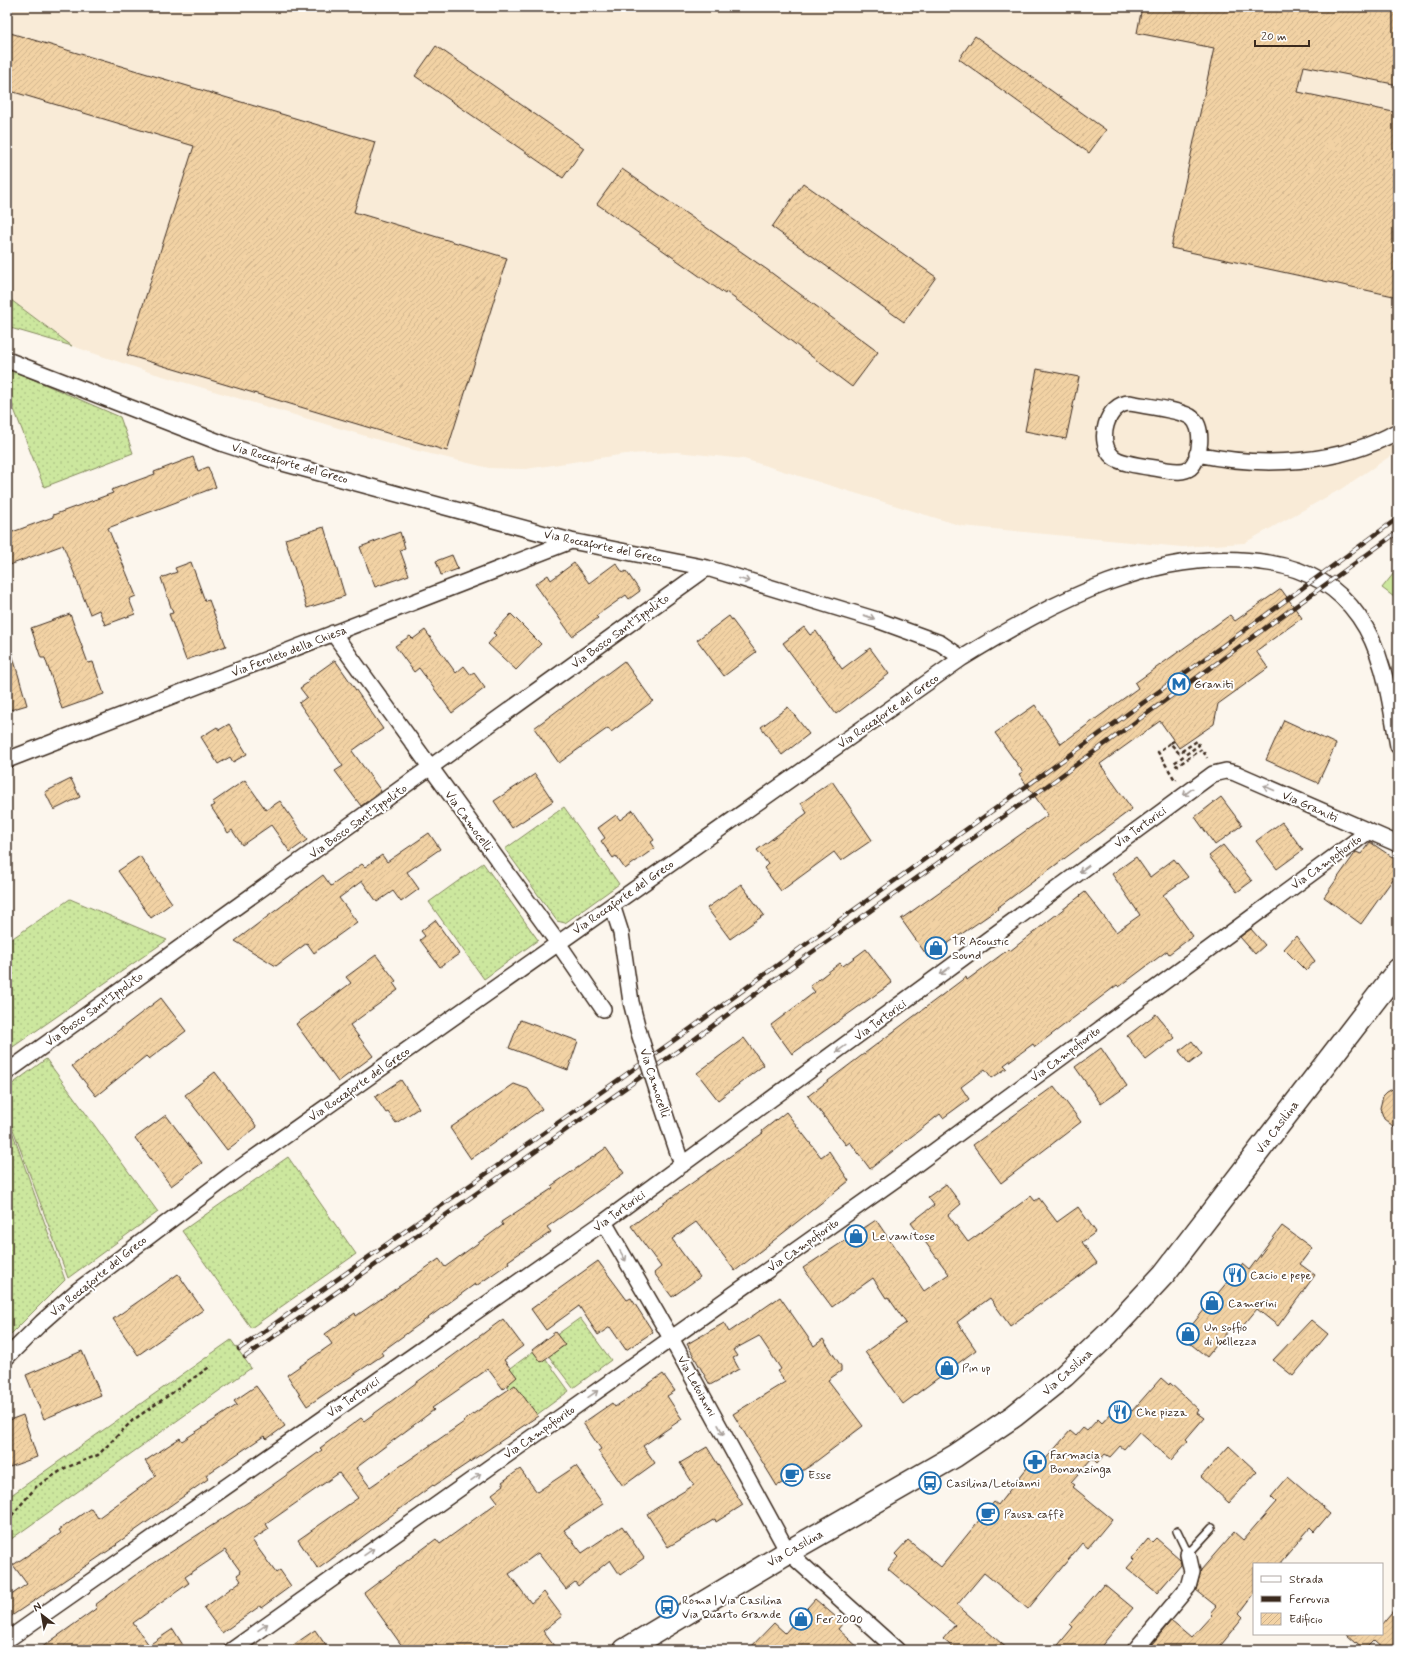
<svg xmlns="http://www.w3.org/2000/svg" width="1405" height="1657" viewBox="0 0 1405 1657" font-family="Mynerve,sans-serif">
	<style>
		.built { fill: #f9ebd7 }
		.grass { fill: url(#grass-dots); stroke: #84885e }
		.pitch { fill: #cce79e; stroke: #84885e }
		.building { fill: url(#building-hatch); stroke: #3b2a1e }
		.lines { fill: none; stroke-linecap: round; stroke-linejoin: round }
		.lane-casing { stroke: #3b2a1e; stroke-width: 10 }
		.street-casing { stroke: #3b2a1e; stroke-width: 18 }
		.primary-casing { stroke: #3b2a1e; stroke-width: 25 }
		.path { stroke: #3b2a1e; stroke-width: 2.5; stroke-dasharray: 4 3; stroke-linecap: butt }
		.lane { stroke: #fff; stroke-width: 7 }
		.street { stroke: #fff; stroke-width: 15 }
		.primary { stroke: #fff; stroke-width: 22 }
		.rail-casing { stroke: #3b2a1e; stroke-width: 4.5 }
		.rail { stroke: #fff; stroke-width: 3; stroke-dasharray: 9; stroke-linecap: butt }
		.street-bridge-casing { stroke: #3b2a1e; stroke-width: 18; stroke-linecap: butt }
		.street-bridge { stroke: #fff; stroke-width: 15 }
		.oneway { stroke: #a79f9a }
		.labels { text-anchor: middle; stroke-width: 4; stroke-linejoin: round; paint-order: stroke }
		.street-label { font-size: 12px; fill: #3b2a1e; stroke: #fff }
		.poi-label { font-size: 12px; fill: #3b2a1e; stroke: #fff; text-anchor: start }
	</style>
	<defs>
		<pattern id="grass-dots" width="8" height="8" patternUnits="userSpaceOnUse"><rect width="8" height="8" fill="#cce79e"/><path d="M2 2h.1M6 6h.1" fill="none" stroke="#b0c688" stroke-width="1.8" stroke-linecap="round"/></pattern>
		<pattern id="building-hatch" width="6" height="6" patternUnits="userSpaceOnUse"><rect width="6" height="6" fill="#f2d2a4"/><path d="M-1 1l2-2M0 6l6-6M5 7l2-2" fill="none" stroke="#d0b48d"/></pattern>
	</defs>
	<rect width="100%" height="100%" fill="#fcf6ed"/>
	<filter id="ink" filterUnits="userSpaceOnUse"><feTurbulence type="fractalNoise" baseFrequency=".025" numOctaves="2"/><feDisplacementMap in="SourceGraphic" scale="8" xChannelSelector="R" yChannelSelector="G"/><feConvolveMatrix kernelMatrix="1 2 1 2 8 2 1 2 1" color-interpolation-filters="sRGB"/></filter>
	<g filter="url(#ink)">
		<path class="built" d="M7,7H1398V451L1341,489L1244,543L1182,547L962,526L744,459L677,452L626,454L526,469L489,468L406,448L149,372L72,346L7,297Z"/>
		<path class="grass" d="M7,297L72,346L7,327Z
			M7,368L120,417L133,453L44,487L7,391Z
			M564,807L619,884L565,923L557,921L505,849Z
			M483,863L538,940L484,979L429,902Z
			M70,899L167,940L7,1051V942Z
			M46,1059L158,1212L68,1278L7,1113V1088Z
			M7,1117L65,1280L7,1338Z
			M288,1157L356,1254L251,1328L182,1231Z
			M580,1318L611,1360L573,1388L541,1346Z
			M231,1340L251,1368L7,1542V1498Z
			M538,1348L569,1391L531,1419L500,1376Z"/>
		<path class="pitch" d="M1398,568V600L1382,588Z"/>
		<path class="building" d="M1142,7H1398V85L1304,66L1298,92L1398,113V297L1171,248L1214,48L1137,33Z
			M7,32L375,142L354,212L507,258L447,451L127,355L194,146L7,90Z
			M975,36L1106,130L1089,153L959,59Z
			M436,46L584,148L563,178L415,76Z
			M622,169L769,271L878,352L852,387L726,292L725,294L597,204Z
			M803,183L936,277L904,322L772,227Z
			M1037,369L1079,377L1066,439L1025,431Z
			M193,457L198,471L208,467L216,487L108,528L136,596L129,599L135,614L105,625L99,610L90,614L63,545L7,566V534L53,517V515L113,493L111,490L155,474L154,472Z
			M324,527L345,596L307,608L285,539Z
			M400,532L405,548L400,550L409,575L375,587L360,547Z
			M452,555L458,569L441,575L436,561Z
			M191,562L205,601L209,600L226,646L186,660L169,614L173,613L161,578L177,572L175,568Z
			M574,563L589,583L616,563L623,573L626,571L640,591L629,599L626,595L596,616L598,618L572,636L535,584L548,575L551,580Z
			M1281,589L1302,618L1256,651L1268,668L1218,704L1214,724L1179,748L1160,721L1100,764L1132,809L997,908L998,909L928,957L901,919L1048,815L1019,774L1023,772L995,733L1035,705L1061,744L1138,688L1135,683L1230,615L1235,621Z
			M70,614L88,663L93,662L104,694L62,709L45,658H41L31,628Z
			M511,614L541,644L516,670L488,644L496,635L493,633Z
			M729,616L756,652L724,676L697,640Z
			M804,627L810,635L816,631L842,669L870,648L889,674L836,714L783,643Z
			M425,630L456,673L464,666L471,675L474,673L485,688L452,713L419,668L414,672L395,646L410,636L413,639Z
			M11,650L27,705L7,711V651Z
			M335,660L383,729L352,751L381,791L361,806L335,771L343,766L299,703L307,697L300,688L309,682L307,680Z
			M624,661L653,701L611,732L608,728L559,763L534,728Z
			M788,707L809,734L782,755L761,727Z
			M1284,720L1336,744L1318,783L1266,760Z
			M229,724L247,754L233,762L230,757L218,764L201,737L217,727L219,730Z
			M535,774L553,801L512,828L494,801Z
			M71,779L80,797L54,810L45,792Z
			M245,780L266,810L280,801L307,840L290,852L271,825L242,845L232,830L228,833L211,807L215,805L213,802Z
			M832,781L872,840L841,861L834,852L781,891L764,868L768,864L757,850L807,813L801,803Z
			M1221,797L1242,825L1215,845L1195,817Z
			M633,810L654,840L651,842L655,848L625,869L616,856L613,858L601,841L605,838L598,828L616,815L620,820Z
			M1282,822L1303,850L1277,869L1256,841Z
			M429,833L440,849L407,872L419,889L401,902L393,891L377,902L362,881L339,898L357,922L314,953L307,943L276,966L235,941L323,875L331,886L362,864L365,867L382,855L387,862Z
			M1370,842L1398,861V872L1361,924L1324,897L1356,852L1361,854Z
			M1223,845L1252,881L1237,892L1209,856Z
			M140,856L172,903L151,918L118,871Z
			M1136,857L1150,877L1174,859L1188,877L1163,895L1193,936L1169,954L1167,951L1119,987L1117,985L1035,1047L1033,1044L1004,1065L1007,1068L992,1078L985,1069L961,1087L969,1099L943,1118L940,1114L870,1169L850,1142L846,1145L808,1096L966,977L967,980L1009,949L1010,951L1085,892L1116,932L1140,915L1112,874Z
			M741,884L764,915L730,939L707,908Z
			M435,920L459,954L440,967L420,940L425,936L421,931Z
			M1251,929L1265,945L1255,954L1240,937Z
			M1296,936L1315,961L1306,971L1284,949Z
			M866,949L892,983L792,1054L771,1025L815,992L810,986L840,963L843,966Z
			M376,955L396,981L393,983L398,990L350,1025L373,1056L338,1082L296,1024L351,983L346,977Z
			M161,998L186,1031L149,1059L146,1056L96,1096L72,1066Z
			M1156,1014L1175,1038L1146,1060L1127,1036Z
			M520,1020L578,1041L568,1070L509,1048Z
			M744,1038L764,1065L718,1100L697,1073Z
			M1192,1041L1202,1054L1189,1064L1179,1051Z
			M1101,1048L1127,1086L1101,1104L1075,1067Z
			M215,1072L257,1127L227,1150L185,1095Z
			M401,1080L419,1108L396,1123L388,1112L386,1113L375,1097Z
			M514,1084L528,1089L542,1109L471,1159L450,1128Z
			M1054,1086L1081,1122L1001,1183L973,1145Z
			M1398,1086V1130L1384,1119L1380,1108L1383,1096L1387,1092Z
			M786,1112L821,1157L829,1151L849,1181L735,1271L701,1226L700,1227L696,1222L672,1239L700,1277L672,1297L654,1273L661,1267L631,1226L763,1133L762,1131Z
			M166,1115L202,1163L171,1186L135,1138Z
			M606,1148L624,1173L547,1227L551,1232L508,1261L509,1263L476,1286L475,1284L381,1352L383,1355L307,1406L287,1375L332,1344L325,1334L355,1313L356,1316L439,1259L445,1267L503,1225L501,1222L553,1188L551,1186Z
			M946,1184L961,1204L948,1215L968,1242L1031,1196L1035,1201L1039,1198L1057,1222L1078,1207L1096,1232L1082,1242L1097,1263L1010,1326L990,1298L957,1322L976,1350L903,1404L865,1352L906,1323L888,1297L886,1298L873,1278L832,1307L803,1268L876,1220L924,1291L949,1274L911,1223L934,1205L928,1197Z
			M1282,1226L1312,1248L1300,1264L1315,1275L1278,1326L1257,1309L1237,1333L1231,1327L1207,1357L1182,1337L1242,1264L1249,1270Z
			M598,1261L627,1300L631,1298L653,1332L626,1350L610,1327L598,1335L579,1306L546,1330L531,1309Z
			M178,1274L203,1310L138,1355L113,1319Z
			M780,1297L814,1346L823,1339L841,1366V1371L828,1380L863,1426L810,1466L777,1486L733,1414L785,1382L777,1371L781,1369L759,1336L733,1350L737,1356L733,1358L739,1369L710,1385L687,1344L724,1323L729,1332Z
			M503,1319L523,1346L504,1360L517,1377L503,1389L488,1369L432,1408L434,1410L356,1468L370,1487L464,1422L463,1421L515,1385L538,1416L434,1486L433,1485L318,1569L298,1540L358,1498L339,1473L266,1524L269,1529L252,1540L276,1573L280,1570L291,1586L261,1608L260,1606L222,1633L204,1608L241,1581L237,1575L241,1572L225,1550L185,1577L189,1583L133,1623L149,1645L173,1629L186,1650H38L97,1608L95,1605L134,1576L250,1501L322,1450L320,1448L361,1418L364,1421Z
			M1311,1320L1328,1334L1293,1376L1273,1360Z
			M555,1332L565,1345L541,1362L532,1350Z
			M82,1351L101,1395L44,1419L26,1375Z
			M663,1374L675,1391L667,1396L682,1419L643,1446L655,1463L623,1486L598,1451L601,1449L583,1423L612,1403L615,1407Z
			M1161,1378L1169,1385L1170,1383L1184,1396L1199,1410L1197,1413L1204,1418L1186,1439L1188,1441L1171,1460L1139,1432L1124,1449L1120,1446L1110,1457L1105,1454L1097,1463L1092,1458L1071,1482L1075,1485L1073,1487L1112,1519L1088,1548L1082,1543L1028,1609L984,1573L957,1605L1009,1650H956L943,1639L955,1625L888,1569L898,1557L895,1554L908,1540L941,1567L994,1502L998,1505L1037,1455L1044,1461L1070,1431L1076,1436L1083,1428L1087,1431L1098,1419L1102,1423L1112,1412L1115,1414L1124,1404L1132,1411Z
			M256,1386L285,1426L267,1439L264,1436L206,1475L208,1479L116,1544L117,1545L7,1619V1598L27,1584L13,1565L61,1533L59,1530L91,1508L98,1518L156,1476L145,1461L180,1438L182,1441L237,1405L234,1401Z
			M23,1415L37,1457L7,1468V1421Z
			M1229,1446L1257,1472L1229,1503L1201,1477Z
			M707,1447L743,1505L716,1522L715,1519L668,1547L647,1514L694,1485L680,1463Z
			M576,1466L603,1504L564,1530L582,1553L622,1526L644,1558L620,1575L610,1560L578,1586L575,1582L566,1589L538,1553L509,1574L531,1603L544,1592L562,1616L543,1631L557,1650H405L364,1593L436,1539L440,1544L498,1502L492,1494L504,1485L502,1482L520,1469L537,1492Z
			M1288,1477L1330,1513L1314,1532L1310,1528L1279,1564H1254V1594L1239,1614L1243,1618L1217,1650H1147L1171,1621L1191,1638L1212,1615L1210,1613L1216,1606L1196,1590L1201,1570L1234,1532L1243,1540L1276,1502L1271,1497Z
			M1156,1538L1180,1559L1181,1565L1157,1593L1127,1568L1134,1560L1132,1558L1148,1539L1152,1542Z
			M1104,1584L1133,1608L1098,1650H1054L1073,1627L1070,1624Z
			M815,1599L843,1623L838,1629L861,1650H748L774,1623L785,1633Z
			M1398,1606V1650H1386L1375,1640L1365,1650L1347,1634H1382V1625Z
			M315,1630L329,1650H286Z"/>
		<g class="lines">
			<g class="lane-casing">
				<path id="lane" d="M1177,1531L1188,1554L1212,1528"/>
			</g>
			<g class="street-casing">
				<path id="street" d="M7,360L224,444L279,462L571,541L707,568L877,620L940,643L962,658
					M1130,403C1144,406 1183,410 1192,418C1204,427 1201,459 1190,468C1183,473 1173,471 1166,470C1153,467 1122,465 1113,457C1096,443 1106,403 1130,403Z
					M1197,454C1262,468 1339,465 1398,431
					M333,633L558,943L603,1009
					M7,760L571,541
					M612,905L621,933L631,1002L639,1033
					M7,1072L707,568
					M657,1090L682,1165
					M604,1222L671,1338L788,1552L897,1650
					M7,1357L42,1322L77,1291L230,1175L962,658C1053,602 1158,544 1269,563C1306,569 1337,585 1359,617C1385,654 1390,703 1398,746
					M7,1640L604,1222L1213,774L1226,771L1235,773L1398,844
					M232,1650L906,1172L1369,831
					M1135,1650L1188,1587L1192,1572L1188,1554"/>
			</g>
			<g class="primary-casing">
				<path id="primary" d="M625,1650L788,1552L955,1456L1014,1416L1064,1376L1108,1334L1164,1274L1398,970"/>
			</g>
			<path class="path" d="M1174,741L1170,743L1179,753L1197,741L1199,745L1174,763L1177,766L1202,749L1207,758
				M1170,743L1158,752L1175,780L1177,779
				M7,1521L36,1487L65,1468L98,1455L133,1420L211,1366"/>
			<use href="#lane" class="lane"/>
			<use href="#street" class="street"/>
			<use href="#primary" class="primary"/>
			<g class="rail-casing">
				<path id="rail" d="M239,1349L690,1029L802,947L1274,609L1398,518
					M245,1357L696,1038L808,955L1051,783L1398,532"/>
			</g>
			<use href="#rail" class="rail"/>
			<g class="street-bridge-casing">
				<path id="street-bridge" d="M639,1033L657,1090"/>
			</g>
			<use href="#street-bridge" class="street-bridge"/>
		</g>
		<defs><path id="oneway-shaft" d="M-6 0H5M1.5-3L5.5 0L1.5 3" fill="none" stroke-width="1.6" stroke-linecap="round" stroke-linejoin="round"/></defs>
		<g class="oneway">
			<use href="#oneway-shaft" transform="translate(744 580) rotate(17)"/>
			<use href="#oneway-shaft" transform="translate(869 617) rotate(19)"/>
			<use href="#oneway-shaft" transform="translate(1269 788) rotate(-156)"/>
			<use href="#oneway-shaft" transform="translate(1188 792) rotate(143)"/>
			<use href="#oneway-shaft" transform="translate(1084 869) rotate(144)"/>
			<use href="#oneway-shaft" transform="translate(945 971) rotate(144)"/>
			<use href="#oneway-shaft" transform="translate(841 1049) rotate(144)"/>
			<use href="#oneway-shaft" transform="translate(623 1256) rotate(60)"/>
			<use href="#oneway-shaft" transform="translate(593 1394) rotate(-35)"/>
			<use href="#oneway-shaft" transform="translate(721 1430) rotate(61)"/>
			<use href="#oneway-shaft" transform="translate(476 1477) rotate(-35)"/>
			<use href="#oneway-shaft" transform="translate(369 1552) rotate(-35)"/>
			<use href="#oneway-shaft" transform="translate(263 1627) rotate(-35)"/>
		</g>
	</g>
	<defs>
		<g id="metro-ring" transform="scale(1.15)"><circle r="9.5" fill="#fff" stroke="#1f6fb2" stroke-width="1.5"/><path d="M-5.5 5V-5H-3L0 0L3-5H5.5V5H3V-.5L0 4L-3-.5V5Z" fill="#1f6fb2"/></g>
		<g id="shop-ring" transform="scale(1.15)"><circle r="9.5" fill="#fff" stroke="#1f6fb2" stroke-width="1.5"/><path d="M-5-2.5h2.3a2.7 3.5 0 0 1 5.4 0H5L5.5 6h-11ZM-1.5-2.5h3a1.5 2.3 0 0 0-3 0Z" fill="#1f6fb2"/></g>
		<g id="restaurant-ring" transform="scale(1.15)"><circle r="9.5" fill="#fff" stroke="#1f6fb2" stroke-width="1.5"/><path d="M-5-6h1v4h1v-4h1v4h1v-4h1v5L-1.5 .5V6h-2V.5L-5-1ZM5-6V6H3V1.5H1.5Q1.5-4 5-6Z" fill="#1f6fb2"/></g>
		<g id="pharmacy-ring" transform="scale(1.15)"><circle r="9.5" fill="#fff" stroke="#1f6fb2" stroke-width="1.5"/><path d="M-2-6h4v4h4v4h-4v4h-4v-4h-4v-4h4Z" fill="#1f6fb2"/></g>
		<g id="cafe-ring" transform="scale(1.15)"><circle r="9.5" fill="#fff" stroke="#1f6fb2" stroke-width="1.5"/><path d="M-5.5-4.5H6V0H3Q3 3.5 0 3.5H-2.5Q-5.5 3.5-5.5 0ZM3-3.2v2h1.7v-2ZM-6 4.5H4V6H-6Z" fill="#1f6fb2"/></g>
		<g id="bus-ring" transform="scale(1.15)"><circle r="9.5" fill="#fff" stroke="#1f6fb2" stroke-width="1.5"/><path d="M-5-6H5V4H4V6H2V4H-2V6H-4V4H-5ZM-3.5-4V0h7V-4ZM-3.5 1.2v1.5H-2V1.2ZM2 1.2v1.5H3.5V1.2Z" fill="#1f6fb2"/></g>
	</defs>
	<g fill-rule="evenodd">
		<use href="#metro-ring" x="1179" y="684"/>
		<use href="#shop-ring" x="936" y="948"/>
		<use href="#shop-ring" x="856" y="1236"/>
		<use href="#restaurant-ring" x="1235" y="1275"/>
		<use href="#shop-ring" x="1212" y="1303"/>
		<use href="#shop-ring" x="1188" y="1334"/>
		<use href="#shop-ring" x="947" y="1368"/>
		<use href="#restaurant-ring" x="1120" y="1412"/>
		<use href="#pharmacy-ring" x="1035" y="1462"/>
		<use href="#cafe-ring" x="792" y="1475"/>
		<use href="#bus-ring" x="930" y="1483"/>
		<use href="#cafe-ring" x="988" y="1514"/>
		<use href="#bus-ring" x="667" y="1607"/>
		<use href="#shop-ring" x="801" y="1619"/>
	</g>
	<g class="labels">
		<g class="street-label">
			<text transform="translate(290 463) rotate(16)" y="4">Via Roccaforte del Greco</text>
			<text transform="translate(603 546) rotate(12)" y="4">Via Roccaforte del Greco</text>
			<text transform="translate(620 631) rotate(-36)" y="4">Via Bosco Sant'Ippolito</text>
			<text transform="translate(289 651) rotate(-21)" y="4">Via Feroleto della Chiesa</text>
			<text transform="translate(888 711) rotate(-35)" y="4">Via Roccaforte del Greco</text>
			<text transform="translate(1310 806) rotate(24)" y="4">Via Graniti</text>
			<text transform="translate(358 821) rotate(-36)" y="4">Via Bosco Sant'Ippolito</text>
			<text transform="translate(469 821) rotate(54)" y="4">Via Camocelli</text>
			<text transform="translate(1140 827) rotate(-36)" y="4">Via Tortorici</text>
			<text transform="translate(1326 862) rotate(-36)" y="4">Via Campofiorito</text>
			<text transform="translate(623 897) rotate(-35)" y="4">Via Roccaforte del Greco</text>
			<text transform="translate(94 1009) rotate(-36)" y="4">Via Bosco Sant'Ippolito</text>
			<text transform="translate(880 1020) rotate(-36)" y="4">Via Tortorici</text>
			<text transform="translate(1065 1054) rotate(-37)" y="4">Via Campofiorito</text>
			<text transform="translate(655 1083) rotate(72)" y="4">Via Camocelli</text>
			<text transform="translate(359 1084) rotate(-35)" y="4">Via Roccaforte del Greco</text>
			<text transform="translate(1277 1127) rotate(-53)" y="4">Via Casilina</text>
			<text transform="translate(619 1211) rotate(-36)" y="4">Via Tortorici</text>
			<text transform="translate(803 1245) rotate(-35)" y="4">Via Campofiorito</text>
			<text transform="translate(98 1276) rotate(-39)" y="4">Via Roccaforte del Greco</text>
			<text transform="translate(1067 1372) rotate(-42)" y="4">Via Casilina</text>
			<text transform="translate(697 1386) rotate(61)" y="4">Via Letoianni</text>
			<text transform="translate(353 1397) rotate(-35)" y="4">Via Tortorici</text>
			<text transform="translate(539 1432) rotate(-35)" y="4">Via Campofiorito</text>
			<text transform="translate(795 1548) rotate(-30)" y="4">Via Casilina</text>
		</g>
		<g class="poi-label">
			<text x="1194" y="688">Graniti</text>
			<text x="952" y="945">TR Acoustic<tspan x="952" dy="14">Sound</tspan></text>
			<text x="872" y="1240">Le vanitose</text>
			<text x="1250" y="1279">Cacio e pepe</text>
			<text x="1228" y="1307">Camerini</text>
			<text x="1204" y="1331">Un soffio<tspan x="1204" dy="14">di bellezza</tspan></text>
			<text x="962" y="1372">Pin up</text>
			<text x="1136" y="1416">Che pizza</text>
			<text x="1050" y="1459">Farmacia<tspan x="1050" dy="14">Bonanzinga</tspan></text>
			<text x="808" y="1479">Esse</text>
			<text x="946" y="1487">Casilina/Letoianni</text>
			<text x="1004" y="1518">Pausa caffè</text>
			<text x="682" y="1604">Roma | Via Casilina<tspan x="682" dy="14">Via Quarto Grande</tspan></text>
			<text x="816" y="1623">Fer 2000</text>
		</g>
	</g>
	<rect width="1405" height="1657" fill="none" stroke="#fff" stroke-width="24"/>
	<rect x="12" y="12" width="1381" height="1633" fill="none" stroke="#3b2a1e" stroke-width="1.5" filter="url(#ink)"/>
	<rect x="1253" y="1563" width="130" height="72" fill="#ffffff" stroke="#b1aaa5"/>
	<rect x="1261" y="1576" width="20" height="6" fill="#ffffff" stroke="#b1aaa5"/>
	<text x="1289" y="1583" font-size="12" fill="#3b2a1e">Strada</text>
	<rect x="1261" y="1596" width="20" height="6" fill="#3b2a1e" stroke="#b1aaa5"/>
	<text x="1289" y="1603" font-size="12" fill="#3b2a1e">Ferrovia</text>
	<rect x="1261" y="1613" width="20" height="12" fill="url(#building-hatch)" stroke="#b1aaa5"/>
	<text x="1289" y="1623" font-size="12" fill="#3b2a1e">Edificio</text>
	<g transform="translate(42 1615) rotate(329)" stroke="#ffffff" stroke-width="3" paint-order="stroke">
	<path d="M0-3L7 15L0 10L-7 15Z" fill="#3b2a1e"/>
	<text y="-6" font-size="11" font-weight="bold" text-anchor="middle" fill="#3b2a1e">N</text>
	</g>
	<path d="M1255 40v6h54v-6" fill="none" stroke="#3b2a1e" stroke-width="2"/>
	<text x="1261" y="40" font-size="12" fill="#3b2a1e" stroke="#ffffff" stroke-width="3" paint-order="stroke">20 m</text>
</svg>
